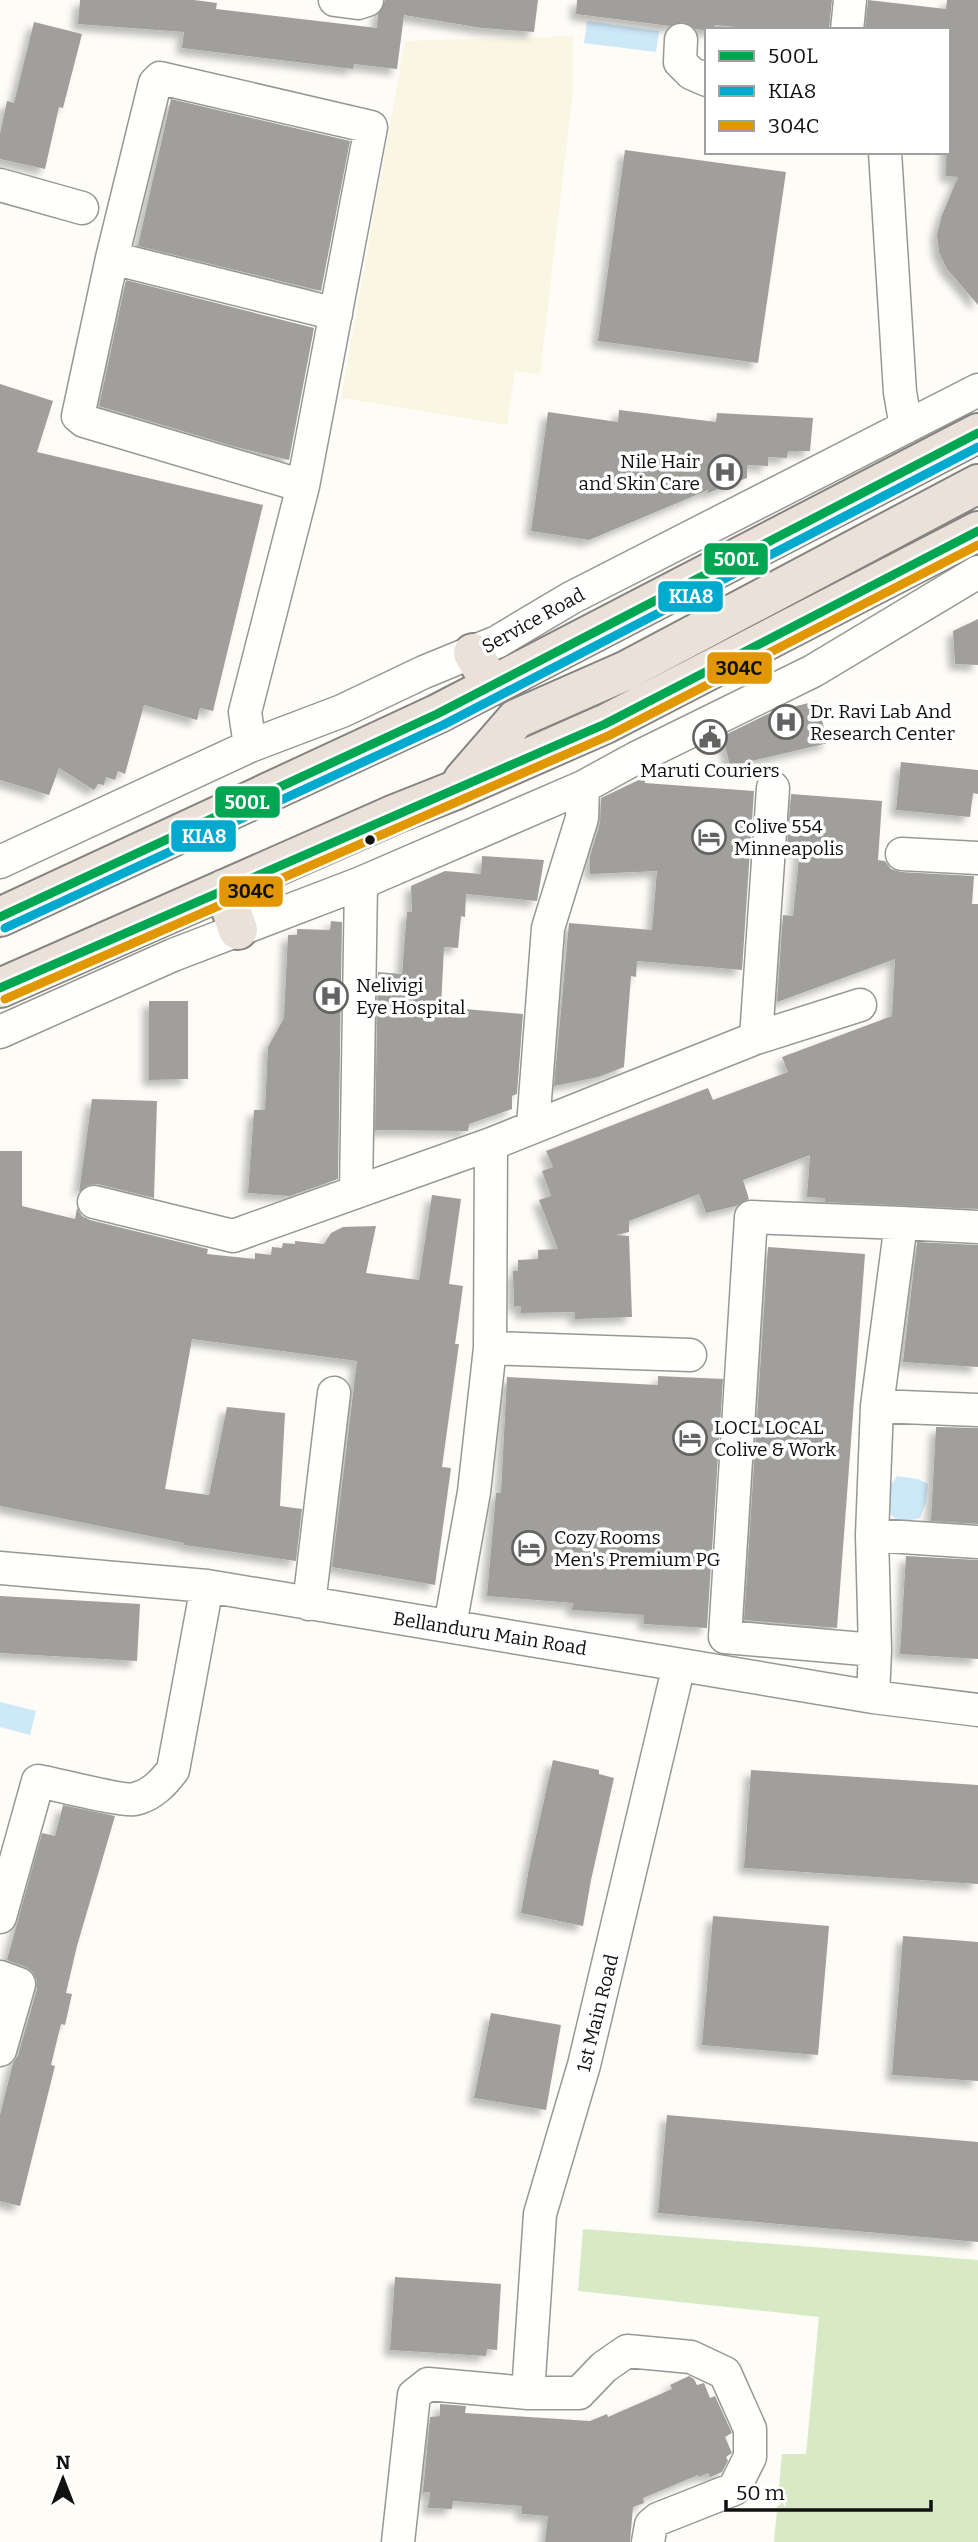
<svg xmlns="http://www.w3.org/2000/svg" width="978" height="2542" viewBox="0 0 978 2542" font-family="Bitter,serif">
	<style>
		.farmland { fill: #f9f7e4 }
		.forest { fill: #d8eac5 }
		.water { fill: #cde8f7 }
		.building { fill: #a19f9c; filter: url(#shadow) }
		.lines { fill: none; stroke-linecap: round; stroke-linejoin: round }
		.minor-casing { stroke: #979795; stroke-width: 35 }
		.highway-casing { stroke: #858482; stroke-width: 42 }
		.minor { stroke: #fffffe; stroke-width: 32 }
		.highway { stroke: #eae1d8; stroke-width: 38 }
		.bus-1-casing { stroke: #fff; stroke-width: 14 }
		.bus-2-casing { stroke: #fff; stroke-width: 14 }
		.bus-3-casing { stroke: #fff; stroke-width: 14 }
		.bus-1 { stroke: #00a651; stroke-width: 9 }
		.bus-2 { stroke: #00a9ce; stroke-width: 9 }
		.bus-3 { stroke: #e09702; stroke-width: 9 }
		.bus-dot { fill: #111; stroke: #fff; stroke-width: 2.5 }
		.labels { text-anchor: middle; stroke-width: 7; stroke-linejoin: round; paint-order: stroke }
		.poi-label { font-size: 19px; fill: #111; stroke: #fff; text-anchor: start }
		.street-label { font-size: 19px; fill: #111; stroke: #fff }
		.line-badge { stroke: #fff; stroke-width: 2.5 }
		.badge-label { font-size: 19px; text-anchor: middle; font-weight: bold; fill: #fff }
		.pale-badge-label { font-size: 19px; text-anchor: middle; font-weight: bold; fill: #111 }
	</style>
	<defs>
		<filter id="shadow"><feDropShadow dx="-6" dy="6" stdDeviation="3.5" flood-color="#0004"/></filter>
	</defs>
	<rect width="100%" height="100%" fill="#fdfcf7"/>
	<path class="farmland" d="M573,36V90L540,375L515,371L507,425L341,398L405,41Z"/>
	<path class="forest" d="M583,2229L978,2260V2542H774L782,2454H806L819,2317L578,2291Z"/>
	<path class="water" d="M587,21L659,31L656,52L584,43Z
		M897,1476L918,1479L928,1484L926,1502L920,1518C909,1521 900,1523 891,1515L887,1491Z
		M0,1702L36,1711L30,1735L0,1727Z"/>
	<path class="building" d="M80,0H194L217,3L216,9L377,28L378,14L385,0H538L534,32L482,28L404,15L397,69L354,64L353,69L182,48L184,32L78,24Z
		M577,0H832L829,30H767L715,25L714,30H703L695,29L683,22L670,26L576,14Z
		M868,0L946,9L947,0H978V305L947,269L939,252L937,234L942,215L958,177L946,176L948,30H865Z
		M34,22L82,34L63,108L59,107L45,169L0,159V134L7,101L14,103Z
		M171,99L350,141L321,291L138,246Z
		M625,150L786,172L758,363L598,341Z
		M126,280L314,328L289,460L236,447L99,406Z
		M0,384L53,401L37,452L263,505L213,711L200,708L197,720L144,705L125,774L118,771L115,780L106,777L104,785L98,784L94,790L59,768L49,795L0,780Z
		M619,410L716,422L717,413L813,418L810,451H788L787,458L768,457V466L747,465V478L708,493V490L589,540L531,531L548,412L618,422Z
		M978,619V665L955,664L953,631Z
		M817,701L828,743L730,766L723,736L772,712Z
		M901,762L978,770V794L973,793L970,817L896,810Z
		M645,777V783L754,791L742,970L637,961L636,977L631,976L624,1067L598,1077L554,1086L569,923L652,930L657,871L590,874V856L600,823L601,798Z
		M791,794L882,801L878,860L885,861L891,869L901,872L974,876L972,904H978V1209L825,1202V1198L807,1197L810,1155L743,1180L749,1199L736,1206L706,1213L699,1194L629,1221V1232L616,1235L629,1236L632,1317L575,1319V1312L521,1313V1306H514L513,1271H518V1260L538,1259V1250L558,1249L539,1200L551,1196L542,1171L553,1167L546,1151L708,1088L713,1100L788,1072L782,1057L892,1016L895,959L777,1002L783,915L793,916L800,849L787,848Z
		M482,856L544,860L537,901L466,894L465,917L461,916L458,948L444,947L441,1007L523,1014L517,1094L512,1096V1109L469,1124L468,1131L375,1130L378,972L402,974L407,912H412L411,886L445,871L481,874Z
		M331,921L342,922L338,1179L290,1196L248,1193L254,1110H265L268,1047L284,1018L288,935H297V929L330,930Z
		M149,1001H188V1079L149,1080Z
		M92,1099L157,1101L154,1198L98,1184L88,1185L79,1192Z
		M0,1151H22V1206L75,1219L77,1208L82,1216L90,1220L208,1249L207,1254L255,1259V1253L271,1255L272,1247L282,1248L283,1243L295,1244V1241L324,1244L331,1233L343,1227L376,1226L366,1273L419,1280L432,1195L461,1199L449,1284L463,1286L455,1344H459L442,1467L451,1468L435,1585L332,1567L357,1361L192,1339L165,1489L209,1495L227,1407L285,1413L280,1506L302,1509L296,1561L184,1545V1543L0,1506Z
		M917,1242L978,1245V1367L903,1362Z
		M768,1247L865,1254L837,1628L744,1620Z
		M658,1376L723,1379L707,1628L644,1624V1615L572,1610L573,1603L487,1596L496,1493H501L507,1377L658,1385Z
		M936,1427L978,1428V1524L931,1521Z
		M906,1556L978,1560V1659L900,1654Z
		M0,1596L140,1604L137,1661L0,1653Z
		M553,1760L599,1770V1774L614,1778L591,1880L583,1926L521,1913L530,1863Z
		M751,1770L978,1785V1884L744,1868Z
		M63,1805L115,1816L77,1946L66,1993L72,1994L65,2025L61,2024L51,2065L55,2066L20,2206L0,2201V2115L13,2063L18,2055L37,1989V1981L33,1972L26,1967L7,1960L42,1833L55,1836Z
		M713,1916L829,1926L818,2055L702,2045Z
		M903,1936L978,1942V2081L892,2075Z
		M491,2013L561,2025L546,2110L474,2098Z
		M667,2115L978,2142V2242L658,2213Z
		M395,2277L501,2284L497,2350L487,2349L486,2356L390,2350Z
		M689,2376L694,2379L697,2385L704,2383L710,2398L715,2396L732,2433L725,2437L732,2453L726,2457L728,2461L722,2472L710,2477L708,2473L699,2477L698,2475L643,2498L644,2503L633,2507L630,2542H545L548,2516L522,2514V2506L453,2501L452,2509L428,2508L430,2492H423L430,2417L440,2416V2404L466,2406L465,2413L590,2421L607,2414L608,2417L672,2389L670,2385Z"/>
	<g class="lines">
		<g class="minor-casing">
			<path id="minor" d="M335,0L358,3L367,0
				M847,30L850,0
				M681,40L680,62L691,73L707,80
				M885,152L900,392L906,427
				M0,185L82,208
				M112,258L336,314
				M250,746L245,712L303,486L371,127L160,78L155,83L112,258L78,416L84,421L303,486
				M902,854L978,858
				M0,862L250,746L342,711L424,672L497,642L571,598L978,390
				M0,1032L173,955L361,883L583,787L636,758L813,671L978,572
				M756,1038L773,788
				M533,1126L548,928L582,818L583,787
				M356,1191L361,883
				M94,1202L233,1236L491,1144L756,1038L860,1005
				M490,1348L690,1355
				M877,1406L978,1410
				M872,1535L978,1542
				M0,1568L207,1586L873,1697L978,1710
				M309,1604L334,1393
				M450,1626L474,1492L490,1348L491,1144
				M875,1650L725,1637L751,1217L901,1223
				M873,1697L875,1650L872,1535L877,1406L901,1223L978,1227
				M0,1917L38,1781C55,1784 123,1802 135,1799C152,1795 163,1783 173,1770L207,1586
				M0,1977L19,1984L0,2050
				M528,2393L540,2214L584,2065L679,1665
				M398,2542L414,2395L428,2384L528,2393H579L604,2367L627,2351L691,2357L725,2373L750,2429V2457L734,2489L658,2519L651,2525L648,2542"/>
		</g>
		<g class="highway-casing">
			<path id="highway" d="M473,653L492,686
				M463,780L516,719L625,671L978,484
				M224,889L238,930
				M0,917L437,714L978,433
				M0,988L395,814L453,791L605,724L978,531"/>
		</g>
		<use href="#minor" class="minor"/>
		<use href="#highway" class="highway"/>
		<g class="bus-1-casing">
			<path id="bus-1" d="M0,917L437,714L978,433
				M0,988L605,724L978,531"/>
		</g>
		<g class="bus-2-casing">
			<path id="bus-2" d="M5,928L443,725L978,447"/>
		</g>
		<g class="bus-3-casing">
			<path id="bus-3" d="M5,999L610,735L978,545"/>
		</g>
		<use href="#bus-1" class="bus-1"/>
		<use href="#bus-2" class="bus-2"/>
		<use href="#bus-3" class="bus-3"/>
	</g>
	<defs>
		<g id="hospital-ring" transform="scale(1.75)"><circle r="9.5" fill="#fff" stroke="#646362" stroke-width="1.5"/><path d="M-5-5h3v3.5h4V-5h3V5h-3V1.5h-4V5h-3Z" fill="#646362"/></g>
		<g id="civic-ring" transform="scale(1.75)"><circle r="9.5" fill="#fff" stroke="#646362" stroke-width="1.5"/><path d="M-.6-6.5H3V-4.5H.6V-3L4-1V1h2V6H-6V1h2V-1L-.6-3ZM-1.2 2.5V6h2.4V2.5Z" fill="#646362"/></g>
		<g id="hotel-ring" transform="scale(1.75)"><circle r="9.5" fill="#fff" stroke="#646362" stroke-width="1.5"/><path d="M-6-4.5h1.5V1H6V5H4.5V3h-9V5H-6ZM-4 0a1.8 1.8 0 1 1 3.6 0ZM.5 0V-2.5h3Q6-2.5 6 0Z" fill="#646362"/></g>
	</defs>
	<g fill-rule="evenodd">
		<use href="#hospital-ring" x="725" y="472"/>
		<use href="#hospital-ring" x="786" y="722"/>
		<use href="#civic-ring" x="710" y="737"/>
		<use href="#hotel-ring" x="709" y="837"/>
		<use href="#hospital-ring" x="331" y="996"/>
		<use href="#hotel-ring" x="690" y="1438"/>
		<use href="#hotel-ring" x="529" y="1548"/>
	</g>
	<circle class="bus-dot" cx="370" cy="840" r="6"/>
	<g class="labels">
		<g class="poi-label">
			<text x="700" y="468" text-anchor="end">Nile Hair<tspan x="700" dy="22">and Skin Care</tspan></text>
			<text x="810" y="718">Dr. Ravi Lab And<tspan x="810" dy="22">Research Center</tspan></text>
			<text x="710" y="777" text-anchor="middle">Maruti Couriers</text>
			<text x="734" y="833">Colive 554<tspan x="734" dy="22">Minneapolis</tspan></text>
			<text x="356" y="992">Nelivigi<tspan x="356" dy="22">Eye Hospital</tspan></text>
			<text x="714" y="1434">LOCL LOCAL<tspan x="714" dy="22">Colive &amp; Work</tspan></text>
			<text x="554" y="1544">Cozy Rooms<tspan x="554" dy="22">Men's Premium PG</tspan></text>
		</g>
		<g class="street-label">
			<text transform="translate(533 620) rotate(-29)" y="7">Service Road</text>
			<text transform="translate(490 1633) rotate(9)" y="7">Bellanduru Main Road</text>
			<text transform="translate(597 2013) rotate(-76)" y="7">1st Main Road</text>
		</g>
	</g>
	<g class="line-badge">
		<rect x="703" y="542" width="66" height="34" rx="7" fill="#00a651"/>
		<rect x="657" y="580" width="67" height="33" rx="7" fill="#00a9ce"/>
		<rect x="706" y="651" width="67" height="34" rx="7" fill="#e09702"/>
		<rect x="214" y="785" width="67" height="34" rx="7" fill="#00a651"/>
		<rect x="170" y="819" width="67" height="34" rx="7" fill="#00a9ce"/>
		<rect x="218" y="875" width="66" height="33" rx="7" fill="#e09702"/>
	</g>
	<g class="badge-label">
		<text x="736" y="566">500L</text>
		<text x="691" y="603">KIA8</text>
		<text x="247" y="809">500L</text>
		<text x="204" y="843">KIA8</text>
	</g>
	<g class="pale-badge-label">
		<text x="739" y="675">304C</text>
		<text x="251" y="898">304C</text>
	</g>
	<rect x="705" y="28" width="245" height="126" fill="#ffffff" stroke="#a0a0a0" stroke-width="2"/>
	<rect x="719" y="51" width="35" height="10" fill="#00a651" stroke="#a0a0a0" stroke-width="2"/>
	<text x="768" y="63" font-size="21" fill="#111111">500L</text>
	<rect x="719" y="86" width="35" height="10" fill="#00a9ce" stroke="#a0a0a0" stroke-width="2"/>
	<text x="768" y="98" font-size="21" fill="#111111">KIA8</text>
	<rect x="719" y="121" width="35" height="10" fill="#e09702" stroke="#a0a0a0" stroke-width="2"/>
	<text x="768" y="133" font-size="21" fill="#111111">304C</text>
	<g transform="translate(63 2479)" stroke="#ffffff" stroke-width="5" paint-order="stroke">
	<path d="M0-5L12 26L0 18L-12 26Z" fill="#111111"/>
	<text y="-10" font-size="19" font-weight="bold" text-anchor="middle" fill="#111111">N</text>
	</g>
	<path d="M726 2500v10h205v-10" fill="none" stroke="#111111" stroke-width="3.5"/>
	<text x="736" y="2500" font-size="21" fill="#111111" stroke="#ffffff" stroke-width="5" paint-order="stroke">50 m</text>
</svg>
